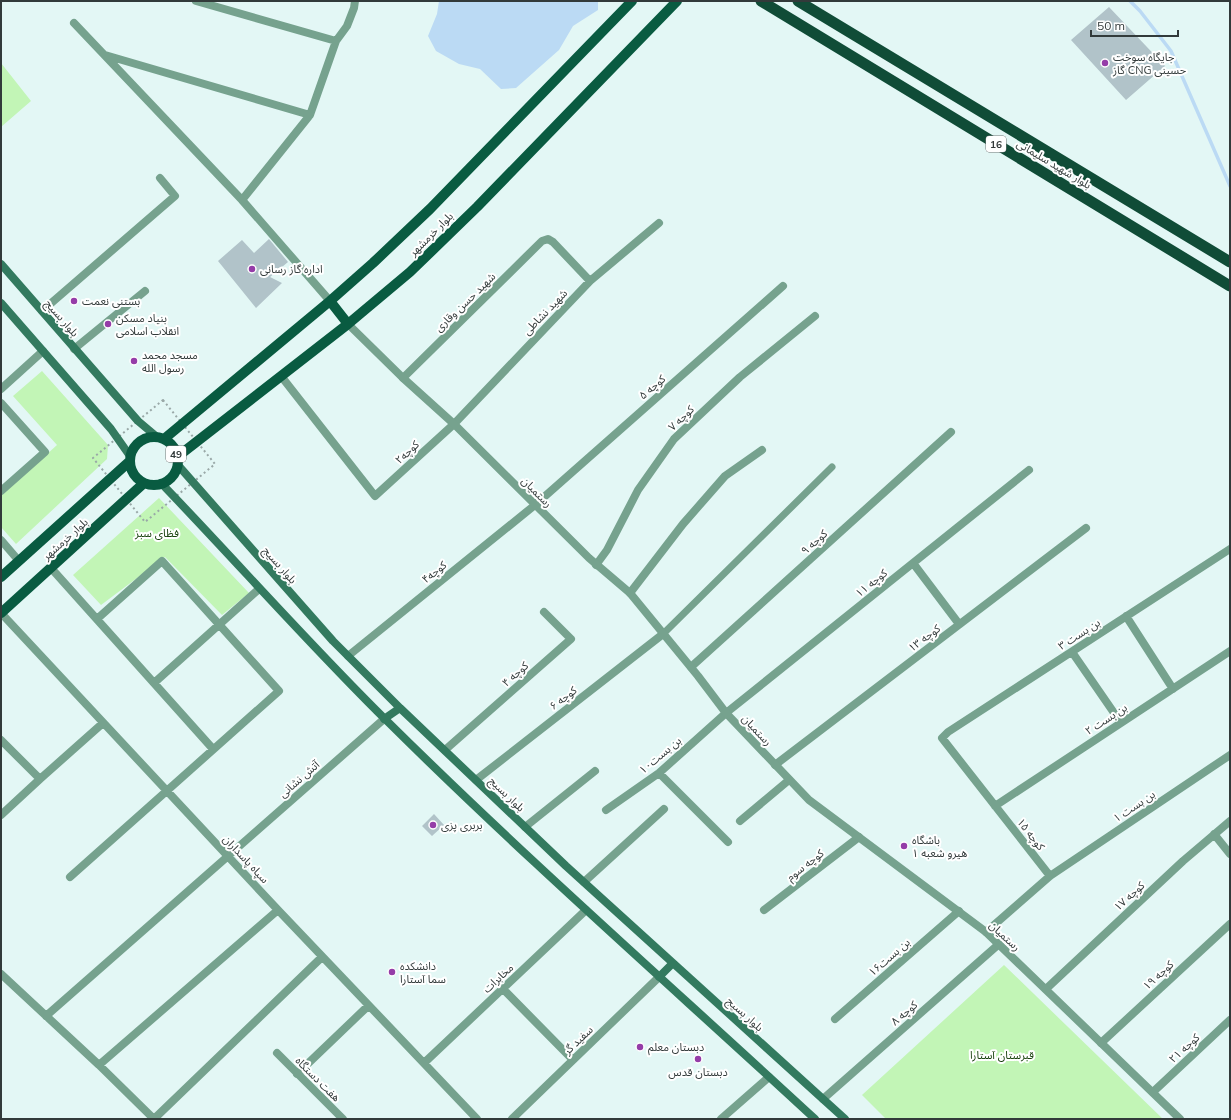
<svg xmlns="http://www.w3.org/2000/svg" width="1231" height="1120" viewBox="0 0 1231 1120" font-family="Mulish,'Noto Sans Arabic',sans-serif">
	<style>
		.green { fill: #c2f5b6 }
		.water { fill: #bbdaf4 }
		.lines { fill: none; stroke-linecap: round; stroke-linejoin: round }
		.stream { stroke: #bbdaf4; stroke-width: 3.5 }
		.building { fill: #b1c3c9 }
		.path { stroke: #99a8a7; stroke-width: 2; stroke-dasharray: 2 3; stroke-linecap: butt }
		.service { stroke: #76a28e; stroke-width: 7 }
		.minor { stroke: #76a28e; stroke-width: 8 }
		.tertiary { stroke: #76a28e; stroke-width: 8 }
		.secondary { stroke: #337a5f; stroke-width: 8 }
		.primary { stroke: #095b41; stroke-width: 10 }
		.trunk { stroke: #104c37; stroke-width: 11 }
		.poi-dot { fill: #953ca8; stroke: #fff; stroke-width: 1.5 }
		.labels { text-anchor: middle; stroke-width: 4; stroke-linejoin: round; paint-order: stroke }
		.shield { fill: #fff; stroke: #707575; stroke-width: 1 }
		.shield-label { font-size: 10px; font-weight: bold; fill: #323a3a }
		.poi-label { font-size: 11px; fill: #323a3a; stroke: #fff; text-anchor: start }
		.street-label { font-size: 11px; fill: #323a3a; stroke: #fff }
		.park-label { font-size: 11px; fill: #18410d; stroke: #fff }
	</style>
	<rect width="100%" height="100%" fill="#e3f7f5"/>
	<path class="green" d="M1,63L31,101L1,127Z
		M42,371L108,445L107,459L16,544L1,527V496L57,445L13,396Z
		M159,498L249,593L222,615L165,557L101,605L73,575Z
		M1004,965L1163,1119H886L862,1095Z"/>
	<path class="water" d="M439,1H598V10L573,26L559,50L516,88L501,89L480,69L459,64L436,51L428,36L437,14Z"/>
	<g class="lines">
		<path class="stream" d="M1130,1L1140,11L1171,51L1230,186"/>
	</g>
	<path class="building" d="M1109,7L1165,66L1126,100L1071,40Z
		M269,239L288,262L270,277L282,283L256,308L218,261L242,240L254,253Z
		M434,814L444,825L432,836L422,826Z"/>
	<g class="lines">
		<path class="path" d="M163,400L215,464L145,522L93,458Z"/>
		<path class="service" d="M663,634L832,467"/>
		<path class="minor" d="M196,1L336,41
			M74,23L242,200L330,301
			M105,55L310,115
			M242,200L310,115L336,41L347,26L354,8L355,1
			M42,311L175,196L160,178
			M74,349L145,291
			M281,376L375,496L454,424L590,281L659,223
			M403,378L542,241L548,239L553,242L590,281
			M1,389L43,351
			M1,403L45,452L1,491
			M1,540L19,561
			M913,563L959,624
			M596,565L607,550L638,490L674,439L740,377L815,316
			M51,568L213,749
			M630,593L683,524L725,476L762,450
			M1,613L278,910L477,1119
			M1126,616L1173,689
			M1072,652L1121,723
			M348,656L535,505L783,286
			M691,667L951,432
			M154,683L259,589
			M1,740L40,779L103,723
			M445,750L571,639L544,612
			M775,765L1086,528
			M659,773L728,842
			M476,780L663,634
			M995,806L1230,651
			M606,810L659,773L726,713L1029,470
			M1,815L40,779
			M740,821L789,780
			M525,827L595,771
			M1214,834L1230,854
			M1050,876L942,738L948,732L1230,549
			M70,877L279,691L162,561L97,619
			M584,882L664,809
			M764,910L859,837
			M986,932L1050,876L1230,755
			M1,974L99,1065L154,1119
			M503,989L573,1060
			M1046,989L1183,861L1230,821
			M46,1016L384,719
			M835,1019L959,911
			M1101,1043L1230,924
			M277,1053L343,1119
			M424,1063L586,910
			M99,1065L278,910
			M297,1074L368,1006
			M1153,1092L1230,1020
			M823,1099L999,944
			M154,1119L322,957
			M512,1119L659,977
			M721,1119L769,1077"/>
		<path class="tertiary" d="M348,324L403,378L454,424L589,558L630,593L698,676L726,713L809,800L986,932L1180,1119"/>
		<path class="secondary" d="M1,264L138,421L157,437
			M1,303L111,429L130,456
			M177,464L333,641L400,708L566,866L845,1119
			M161,483C236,561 308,643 385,719C524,857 671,986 815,1119
			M384,719L400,708
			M659,977L673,963"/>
		<path class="primary" d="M330,301L348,324
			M130 461a24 24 0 1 1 48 0a24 24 0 1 1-48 0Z
			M164,439L330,301L373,263L430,209L632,1
			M177,457L348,324L410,272L477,207L677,1
			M1,577L130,461
			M1,613L144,483"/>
		<path class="trunk" d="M761,1L1230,286
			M798,1L1230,262"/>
	</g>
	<g class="poi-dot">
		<circle cx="1105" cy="63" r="4"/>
		<circle cx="252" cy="269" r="4"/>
		<circle cx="74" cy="301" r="4"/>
		<circle cx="108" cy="324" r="4"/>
		<circle cx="134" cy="361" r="4"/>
		<circle cx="433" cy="825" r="4"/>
		<circle cx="904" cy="846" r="4"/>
		<circle cx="392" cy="972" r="4"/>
		<circle cx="640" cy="1047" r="4"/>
		<circle cx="698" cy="1059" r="4"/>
	</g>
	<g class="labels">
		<g class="shield">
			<rect x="986" y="136" width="20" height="16" rx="3"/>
			<rect x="166" y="446" width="20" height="16" rx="3"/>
		</g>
		<g class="shield-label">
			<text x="996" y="148">16</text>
			<text x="176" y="458">49</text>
		</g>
		<g class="poi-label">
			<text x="1113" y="61">جایگاه سوخت<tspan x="1113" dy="13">گاز CNG حسینی</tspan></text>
			<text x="260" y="273">اداره گاز رسانی</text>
			<text x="82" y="305">بستنی نعمت</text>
			<text x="116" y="322">بنیاد مسکن<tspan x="116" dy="13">انقلاب اسلامی</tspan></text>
			<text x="142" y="359">مسجد محمد<tspan x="142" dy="13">رسول الله</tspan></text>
			<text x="441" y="829">بربری پزی</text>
			<text x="912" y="844">باشگاه<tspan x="912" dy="13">هیرو شعبه ۱</tspan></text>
			<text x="400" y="970">دانشکده<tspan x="400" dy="13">سما آستارا</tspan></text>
			<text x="648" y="1051">دبستان معلم</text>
			<text x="698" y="1076" text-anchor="middle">دبستان قدس</text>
		</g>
		<g class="street-label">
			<text transform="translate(1054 164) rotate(31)" y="4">بلوار شهید سلیمانی</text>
			<text transform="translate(431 234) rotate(-45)" y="4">بلوار خرمشهر</text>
			<text transform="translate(465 302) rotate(-44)" y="4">شهید حسن وقاری</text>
			<text transform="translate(545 312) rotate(-46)" y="4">شهید نشاطی</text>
			<text transform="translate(62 318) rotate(49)" y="4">بلوار بسیج</text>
			<text transform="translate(652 387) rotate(-41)" y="4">کوچه ۵</text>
			<text transform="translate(681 418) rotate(-44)" y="4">کوچه ۷</text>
			<text transform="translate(407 452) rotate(-43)" y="4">کوچه۲</text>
			<text transform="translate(537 492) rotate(45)" y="4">رستمیان</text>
			<text transform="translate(65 539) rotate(-42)" y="4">بلوار خرمشهر</text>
			<text transform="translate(814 542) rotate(-42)" y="4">کوچه ۹</text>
			<text transform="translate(280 565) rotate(49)" y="4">بلوار بسیج</text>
			<text transform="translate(434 572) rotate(-39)" y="4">کوچه۴</text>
			<text transform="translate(871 583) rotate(-39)" y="4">کوچه ۱۱</text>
			<text transform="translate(1079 634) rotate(-33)" y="4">بن بست ۳</text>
			<text transform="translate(924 638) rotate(-37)" y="4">کوچه ۱۳</text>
			<text transform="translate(515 674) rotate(-42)" y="4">کوچه ۴</text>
			<text transform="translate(563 698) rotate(-38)" y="4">کوچه ۶</text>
			<text transform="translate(1106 719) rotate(-33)" y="4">بن بست ۲</text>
			<text transform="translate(757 730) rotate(47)" y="4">رستمیان</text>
			<text transform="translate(660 755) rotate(-40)" y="4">بن بست۱۰</text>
			<text transform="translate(299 779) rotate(-41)" y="4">آتش نشانی</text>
			<text transform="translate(507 794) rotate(44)" y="4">بلوار بسیج</text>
			<text transform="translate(1134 806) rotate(-34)" y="4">بن بست ۱</text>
			<text transform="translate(1031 834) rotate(52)" y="4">کوچه ۱۵</text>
			<text transform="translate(246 859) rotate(47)" y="4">سپاه پاسداران</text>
			<text transform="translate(805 865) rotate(-38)" y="4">کوچه سوم</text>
			<text transform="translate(1129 896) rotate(-43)" y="4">کوچه ۱۷</text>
			<text transform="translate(1005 936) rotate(43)" y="4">رستمیان</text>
			<text transform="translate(889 957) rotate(-41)" y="4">بن بست۱۶</text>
			<text transform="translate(1158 975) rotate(-43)" y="4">کوچه ۱۹</text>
			<text transform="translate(498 978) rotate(-43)" y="4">مخابرات</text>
			<text transform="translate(904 1013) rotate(-41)" y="4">کوچه ۸</text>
			<text transform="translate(745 1014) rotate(42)" y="4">بلوار بسیج</text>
			<text transform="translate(578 1040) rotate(-44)" y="4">سفید گر</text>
			<text transform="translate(1184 1048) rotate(-43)" y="4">کوچه ۲۱</text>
			<text transform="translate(318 1079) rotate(45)" y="4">هفت دستگاه</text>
		</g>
		<g class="park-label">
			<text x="157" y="537">فظای سبز</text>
			<text x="1002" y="1059">قبرستان آستارا</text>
		</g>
	</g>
	<rect width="1231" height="1120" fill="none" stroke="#323a3a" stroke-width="4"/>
	<path d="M1091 30v6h87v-6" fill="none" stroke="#323a3a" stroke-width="2"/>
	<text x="1097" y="30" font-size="12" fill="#323a3a" stroke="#ffffff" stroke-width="3" paint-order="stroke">50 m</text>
</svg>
